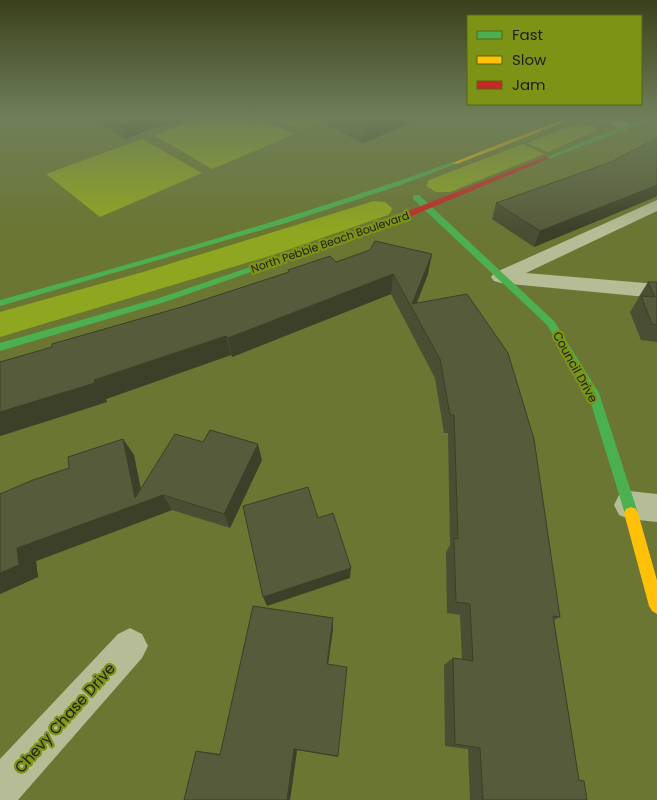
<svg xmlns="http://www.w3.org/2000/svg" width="657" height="800" viewBox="0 0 657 800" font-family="Poppins,sans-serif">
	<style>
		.green { fill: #8fa620 }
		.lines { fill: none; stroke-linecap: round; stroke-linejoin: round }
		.street { fill: #b6bd96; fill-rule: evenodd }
		.fast { fill: #4caf50; fill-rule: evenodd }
		.slow { fill: #ffc107; fill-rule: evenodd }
		.jam { fill: #c62828; fill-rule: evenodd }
		.wall { fill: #4a4e33 }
		.shaded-wall { fill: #3c4029 }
		.building { fill: #565b3b; stroke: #3c4029 }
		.labels { text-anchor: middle; stroke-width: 4.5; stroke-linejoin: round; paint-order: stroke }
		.far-street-label { font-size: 11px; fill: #1d1d1d; stroke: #7c9315 }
		.street-label { font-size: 12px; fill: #1d1d1d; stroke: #7c9315 }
		.near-street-label { font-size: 15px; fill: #1d1d1d; stroke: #7c9315 }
	</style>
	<rect width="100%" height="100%" fill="#6a7632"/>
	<path class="green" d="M201,118H259L295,134L212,169L154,135Z
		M276,118H330L302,130Z
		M578,123L594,126L597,130L548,152L527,143Z
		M142,139L202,173L100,217L46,174Z
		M523,144L544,154L450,192H436L426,186L429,180Z
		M374,201L385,202L392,208L391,212L388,215L273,255L0,337V312L143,272Z"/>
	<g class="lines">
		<path class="street" d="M599,118C611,118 623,117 632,127L625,131Z
			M657,200V211L526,273L657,284V298L501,283L494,281L491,277L494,273Z
			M629,491L657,494V522L629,519L619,515L614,505L619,495Z
			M130,628L142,634L148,646L142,658L18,800H0V759L118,634Z"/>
		<path class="fast" d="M647,118H657L549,159L544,158L623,126Z
			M453,162L458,163L401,185L289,222L0,306V300C152,258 304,215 453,162Z
			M413,195H419L554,321L599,393L638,513L636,517L631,519L626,517L588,394L547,325L413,199Z
			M338,237L345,239L165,302L0,351V343L159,298Z"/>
		<path class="slow" d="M566,118H575L457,164L452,163Z
			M631,507L636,509L638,513L657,580V614L652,611L649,606L624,513L626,509Z"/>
		<path class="jam" d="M545,157L550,158L402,220L344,241L337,239Z"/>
	</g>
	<path class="wall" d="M91,118H193L176,125L171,122L125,139Z
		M328,118H423L363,143L328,126Z
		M653,198L534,247L492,219L496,203Z
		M336,262L428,274L417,303L560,617L554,620L579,780L587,800H470L468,749L445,746L444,665L453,658L462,659L460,615L447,613L446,552L450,545L448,433H444L435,378L391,294L232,357L231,355L106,399L107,402L0,436L185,306L288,273V270Z
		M648,282H657V342L641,340L630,312L638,299V298Z
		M123,439L134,455L141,489L262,460L230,528L172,510L36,561L38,577L0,594L69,468Z
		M333,629L328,664L338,756L337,757L297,750L290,800H184L196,751L221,754Z"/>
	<path class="shaded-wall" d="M140,118H170L171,122L125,139L120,125Z
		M175,118H193L176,125Z
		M375,118H423L363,143L364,123Z
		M657,185V196L653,198L534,247L540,231Z
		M432,254L428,274L413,311L412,304Z
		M393,274L391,294L232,357L228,338Z
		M226,336L231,355L106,399L107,402L0,436V412Z
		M123,439L134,455L143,502L163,495L172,510L36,561L38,577L0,594V573L17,548L135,498Z
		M258,444L262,460L230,528L224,514Z
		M351,568L350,578L267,606L263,597Z
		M333,618V629L327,672V664Z
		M294,749L297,750L290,800H287Z"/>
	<path class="building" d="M109,118H140L120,125Z
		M354,118H375L364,123Z
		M657,138V185L540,231L496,203L611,162Z
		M375,241L432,254L412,304L467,294L508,353L534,439L560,617L553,616L579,780L584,781L587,800H483L480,748L455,744L453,658L473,661L470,604L456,602L454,538L458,539L454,415H450L440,359L393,274L228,338L226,336L94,380L95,383L0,412V362L52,347V344L185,306L289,272L288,270L330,256L336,262L370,250Z
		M648,282H657V325L652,324L641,296L655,297Z
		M210,430L258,444L224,514L163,495L17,548L19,565L0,573V494L33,480L69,468L68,457L123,439L135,498L175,434L203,442Z
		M308,487L318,518L333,513L351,568L263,597L243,506Z
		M253,606L333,618L327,664L347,667L338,756L294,749L287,800H184L196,751L220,755Z"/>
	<linearGradient id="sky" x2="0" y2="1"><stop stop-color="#3a411c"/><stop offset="0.51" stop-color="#707f5a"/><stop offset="1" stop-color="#707f5a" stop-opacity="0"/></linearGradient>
	<rect width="657" height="230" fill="url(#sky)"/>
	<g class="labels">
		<g class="far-street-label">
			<text transform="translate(330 242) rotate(-19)" y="4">North Pebble Beach Boulevard</text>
		</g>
		<g class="street-label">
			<text transform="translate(575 367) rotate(61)" y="4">Council Drive</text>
		</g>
		<g class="near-street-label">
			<text transform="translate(65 718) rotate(-48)" y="5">Chevy Chase Drive</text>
		</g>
	</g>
	<rect x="467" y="15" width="175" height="90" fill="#7c9315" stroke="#566418"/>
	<rect x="477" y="31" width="25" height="8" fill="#4caf50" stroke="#566418"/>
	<text x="512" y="40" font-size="15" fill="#1d1d1d">Fast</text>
	<rect x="477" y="56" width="25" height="8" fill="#ffc107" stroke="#566418"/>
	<text x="512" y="65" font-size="15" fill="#1d1d1d">Slow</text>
	<rect x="477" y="81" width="25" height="8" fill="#c62828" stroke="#566418"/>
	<text x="512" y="90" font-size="15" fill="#1d1d1d">Jam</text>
</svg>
